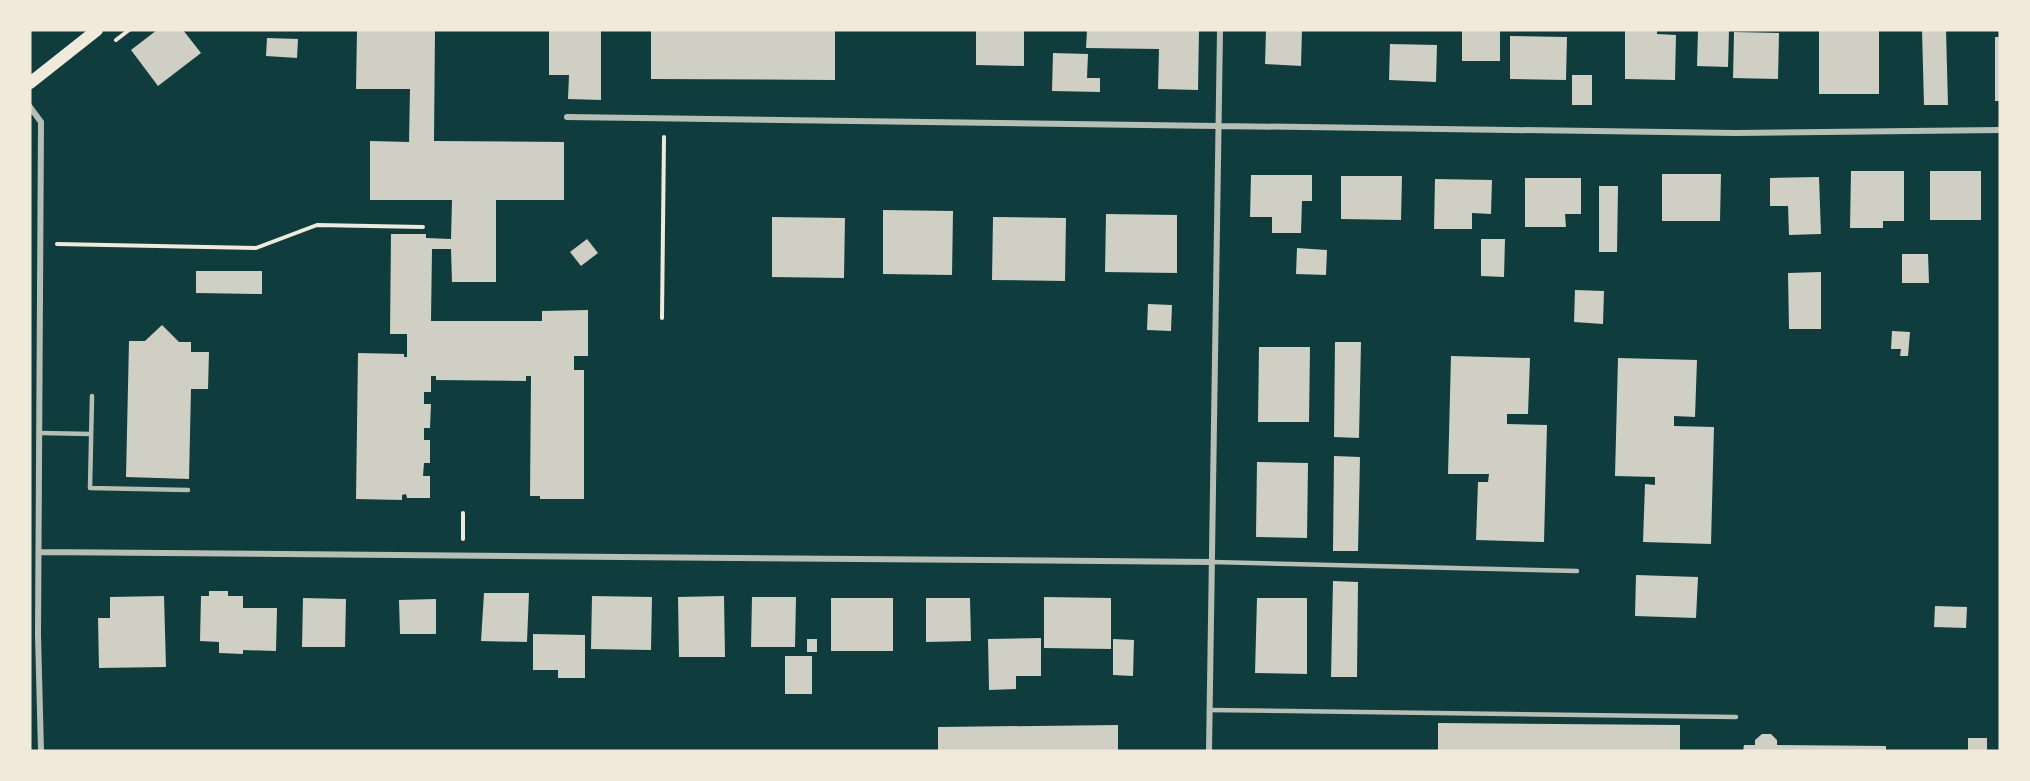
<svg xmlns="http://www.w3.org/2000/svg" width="2030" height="781" viewBox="0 0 2030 781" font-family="'Archivo Narrow',sans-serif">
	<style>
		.building { fill: #cfcfc3 }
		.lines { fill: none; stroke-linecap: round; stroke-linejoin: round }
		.path { stroke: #f1e9da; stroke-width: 4 }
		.service { stroke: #b8beb3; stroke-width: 4.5 }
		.minor { stroke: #b8beb3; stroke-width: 6 }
		.secondary { stroke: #f1e9da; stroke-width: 12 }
	</style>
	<rect width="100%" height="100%" fill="#0f3d3e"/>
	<path class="building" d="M157,30H183L201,53L158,86L131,50Z
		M357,30H435L434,141L564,142V200H496V282H452L451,249H432L431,321H542V311L588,310V356H574V370H584V499H540V496H530L531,376H526V381L436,380V376H431V392H424V404H431L430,428H424V440H430V463H424L423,476H430V498H407L406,494L402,495V500L356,499L358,353L404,354V357H407V334H390L391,234H426V238L451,239L452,200H370V141L409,142L410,89H356Z
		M549,30H601V100L568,99L569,75H549Z
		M651,30H835V80L651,79Z
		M976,30H1024V66L976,65Z
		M1087,30H1199L1198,90L1158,89L1159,49L1086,48Z
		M1266,30H1302L1301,66L1265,64Z
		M1462,30H1500V61H1462Z
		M1625,30H1657V34L1676,35L1675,80L1625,79Z
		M1698,30H1729L1728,67L1697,66Z
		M1819,30H1879V94H1819Z
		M1922,30H1946L1948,105H1924Z
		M1734,32L1779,33L1778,79L1733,78Z
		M1510,36L1567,37L1566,80L1510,79Z
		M1995,37H2000V101H1995Z
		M267,38L298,39L297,58L266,56Z
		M1390,44L1437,45L1436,82L1389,80Z
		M1053,53L1088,54L1087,78H1100V92L1052,91Z
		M1572,75H1592V105H1572Z
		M1851,171H1904V221H1883V228H1850Z
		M1930,171H1981V220H1930Z
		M1662,174H1721L1720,221H1662Z
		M1251,175H1312V201H1302L1301,233H1272V217H1250Z
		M1341,176H1402L1401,220L1341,219Z
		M1819,177L1821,234L1789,235L1788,206H1770V178Z
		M1525,178H1581V214H1565L1566,227H1525Z
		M1435,179L1492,180L1491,214L1472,213V229H1434Z
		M1599,186H1618L1617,252H1599Z
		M883,210L953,211L952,275L883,274Z
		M1106,214L1177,215V273L1105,272Z
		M772,217L845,218L844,278L772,277Z
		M993,217L1066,218L1065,281L992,280Z
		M587,239L598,253L581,266L570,252Z
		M1481,239H1505L1504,277L1481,276Z
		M1297,248L1327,250L1326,275L1296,274Z
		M1902,254H1928L1929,283H1902Z
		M196,271H262V294L196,293Z
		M1821,272V329H1789L1788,273Z
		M1575,290L1604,291L1603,324L1574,322Z
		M1148,304L1172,305L1171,331L1147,330Z
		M162,325L179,342H191V352H209L208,389H191L189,479L126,477L129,341H145Z
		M1892,331L1910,332L1908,356H1900L1901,349H1891Z
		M1335,342H1361L1359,438L1334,437Z
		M1259,347H1310L1309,422H1258Z
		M1451,356L1530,358L1528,414H1507V424L1547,425L1544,542L1476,540L1478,482H1488L1489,474H1448Z
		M1618,358L1697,360L1695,417L1674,416V426L1714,427L1711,544L1643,542L1645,484L1655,485V477L1615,476Z
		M1334,456L1360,457L1358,551H1333Z
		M1257,462L1308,463L1307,538L1256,537Z
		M1636,575L1698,577L1696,618L1635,616Z
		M1333,581L1358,582L1357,677H1331Z
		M209,591H228V596H243V608H277L276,651L243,650V654L219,653V642L200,641L201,596H209Z
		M484,593H529L527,642L481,641Z
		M164,596L166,667L99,668L98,618H110V597Z
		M592,596L652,597L651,650L591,649Z
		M724,596L725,657H679L678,597Z
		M752,597H796L795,647H751Z
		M1044,597L1111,598V649L1044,648Z
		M303,598L346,599L345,647H302Z
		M831,598H893V651H831Z
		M926,598H970L971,641L926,642Z
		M1257,598H1307V674L1255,673Z
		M436,599V634H400L399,600Z
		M1935,606L1967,607L1966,628L1934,627Z
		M533,634L585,635V678H558V670H533Z
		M1041,638V676H1016V689L989,690L988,639Z
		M807,639H817V652H807Z
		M1113,639L1134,640L1133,676L1113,675Z
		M785,656H812V694H785Z
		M1438,723L1680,725V751H1438Z
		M1118,725V751H938V727Z
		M1762,734H1771L1777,740V745L1886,746V751H1743L1744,745H1755V740Z
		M1968,738H1987V751H1968Z"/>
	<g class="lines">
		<path class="path" d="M116,40L129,30
			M57,244L256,248L317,225L423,227
			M662,318L664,137
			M463,513V539"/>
		<path class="service" d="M92,396L90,488L188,490
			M41,433L91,434
			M1212,562L1577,571
			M1209,710L1736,717"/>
		<path class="minor" d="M30,107L41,122L38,635L41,751
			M567,117L1736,133L2000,130
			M39,552L1212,562
			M1209,751L1220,30"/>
		<path class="secondary" d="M30,83L97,30"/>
	</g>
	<rect width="2030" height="781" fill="none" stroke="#f1e9da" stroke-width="63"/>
</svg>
